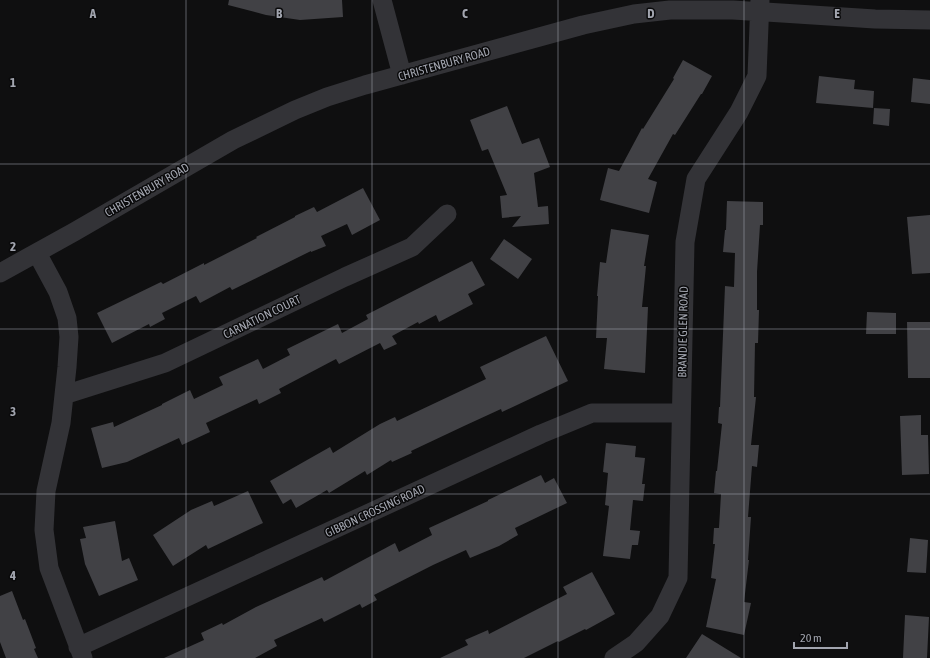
<svg xmlns="http://www.w3.org/2000/svg" width="930" height="658" viewBox="0 0 930 658" font-family="'Asap Condensed',sans-serif">
	<style>
		.building { fill: #414145 }
		.lines { fill: none; stroke-linecap: round; stroke-linejoin: round }
		.street { stroke: #333337; stroke-width: 19 }
		.grid { fill: none; stroke: #a2a5af; stroke-width: 1; stroke-opacity: 0.55 }
		.labels { text-anchor: middle; stroke-width: 3; stroke-linejoin: round; paint-order: stroke }
		.street-label { font-size: 12px; fill: #a2a5af; stroke: #0a0a0b }
		.grid-label { font-size: 13px; text-anchor: middle; font-weight: bold; fill: #a2a5af; stroke: #0a0a0b; stroke-width: 3; stroke-linejoin: round; paint-order: stroke }
	</style>
	<rect width="100%" height="100%" fill="#0f0f10"/>
	<path class="building" d="M229,0H342L343,17L300,20L266,15L228,5Z
		M683,60L712,76L702,94H701L675,135L673,134L648,179L657,182L649,213L600,200L608,168L619,171L642,128L643,129L674,79L673,78Z
		M819,76L855,80L854,89L874,91L873,108L816,103Z
		M913,78L930,80V104L911,102Z
		M507,106L522,144L539,138L550,167L534,173L538,207L548,206L549,224L512,227L521,216L502,218L500,196L507,195L488,149L482,151L470,120Z
		M874,108L890,109L889,126L873,124Z
		M363,188L380,220L352,235L347,224L321,236L326,246L311,252V251L232,290L230,287L200,303L196,296L162,313L165,319L150,327L149,324L112,343L97,313L161,282L163,284L204,263V265L257,238L256,237L295,217V216L314,207L317,212Z
		M727,201L763,202V225H760L757,272V310H759L758,343H755L754,397H756L751,445H759L757,467L752,466L748,517H751L748,560H749L744,602L751,603L744,635L706,627L716,579L711,578L715,544H713L714,528H719L721,494L714,493L716,471H717L722,424L718,423L719,407H720L725,286L734,287L735,253L723,252L725,230H726Z
		M930,215V273L912,274L907,217Z
		M611,229L649,235L644,266H646L642,307H648L645,373L604,369L607,338H596L598,296H597L600,262L606,263Z
		M504,239L532,259L518,279L490,259Z
		M472,261L485,285L468,294L473,304L439,322L436,315L419,324L418,322L392,336L397,344L384,350L380,343L339,364L336,359L279,389L281,393L259,404L257,399L206,423L210,432L182,445L179,438L127,462L102,468L91,428L113,422L114,427L162,405V404L190,390L194,399L223,385L219,377L258,359L263,369L290,355L287,349L338,324L342,333L368,319L366,315Z
		M867,312L896,313V334H866Z
		M907,322H930V378H908Z
		M546,336L568,381L502,412L501,409L464,426L411,451L412,453L392,462L391,460L367,475L365,471L329,493L327,490L296,508L291,499L283,504L270,481L330,447L333,453L380,424L395,417L397,421L486,379L480,367Z
		M921,415V435H928L929,474L902,475L900,416Z
		M606,443L636,446L635,457L645,458L642,484H645L643,501L633,500L630,530L640,531L638,545H632L630,559L603,556L609,506L605,505L608,473L603,472Z
		M541,475L545,483L554,478L567,503L515,528L518,535L499,546L470,558L466,550L433,565L374,595L377,600L362,608L360,604L324,622L322,618L274,640L277,646L255,658H164L204,640L201,633L222,623L223,625L256,607L322,577L324,581L395,543L399,552L432,535L429,528L488,501V500Z
		M248,491L263,523L208,549L206,545L173,566L153,535L191,510L212,501L214,506Z
		M115,521L122,561L129,558L138,580L99,596L85,564L80,539L86,538L83,527Z
		M910,538L928,540L926,573L907,572Z
		M592,572L615,614L586,630L585,629L559,642L558,641L524,658H440L468,645L465,640L488,630L489,634L567,594L563,587Z
		M12,591L23,620L25,619L36,648L34,649L38,658H6L0,642V596Z
		M905,615L929,617L927,658H903Z
		M702,634L741,658H686Z"/>
	<g class="lines">
		<path class="street" d="M382,0L402,75
			M37,253L58,292L67,318L69,337L67,367L61,423L46,491L44,530L49,568L83,658
			M0,273L74,232L233,140L295,110L327,97L365,85L583,25L634,14L670,10H733L875,19L930,20
			M64,395L165,363L345,277L412,247L447,214
			M78,647L541,434L592,413H681
			M614,658L636,643L660,616L678,578L685,242L696,179L739,112L757,76L760,0"/>
	</g>
	<path class="grid" d="M186,0V658M372,0V658M558,0V658M744,0V658M0,164H930M0,329H930M0,494H930"/>
	<g class="labels">
		<g class="street-label">
			<text transform="translate(444 64) rotate(-16)" y="4">CHRISTENBURY ROAD</text>
			<text transform="translate(147 190) rotate(-30)" y="4">CHRISTENBURY ROAD</text>
			<text transform="translate(262 317) rotate(-26)" y="4">CARNATION COURT</text>
			<text transform="translate(683 332) rotate(-89)" y="4">BRANDIE GLEN ROAD</text>
			<text transform="translate(375 511) rotate(-25)" y="4">GIBBON CROSSING ROAD</text>
		</g>
	</g>
	<g class="grid-label">
		<text x="93" y="18">A</text>
		<text x="279" y="18">B</text>
		<text x="465" y="18">C</text>
		<text x="651" y="18">D</text>
		<text x="837" y="18">E</text>
		<text x="13" y="87">1</text>
		<text x="13" y="251">2</text>
		<text x="13" y="416">3</text>
		<text x="13" y="580">4</text>
	</g>
	<path d="M794 642v6h53v-6" fill="none" stroke="#a2a5af" stroke-width="2"/>
	<text x="800" y="642" font-size="12" fill="#a2a5af" stroke="#0a0a0b" stroke-width="3" paint-order="stroke">20 m</text>
</svg>
